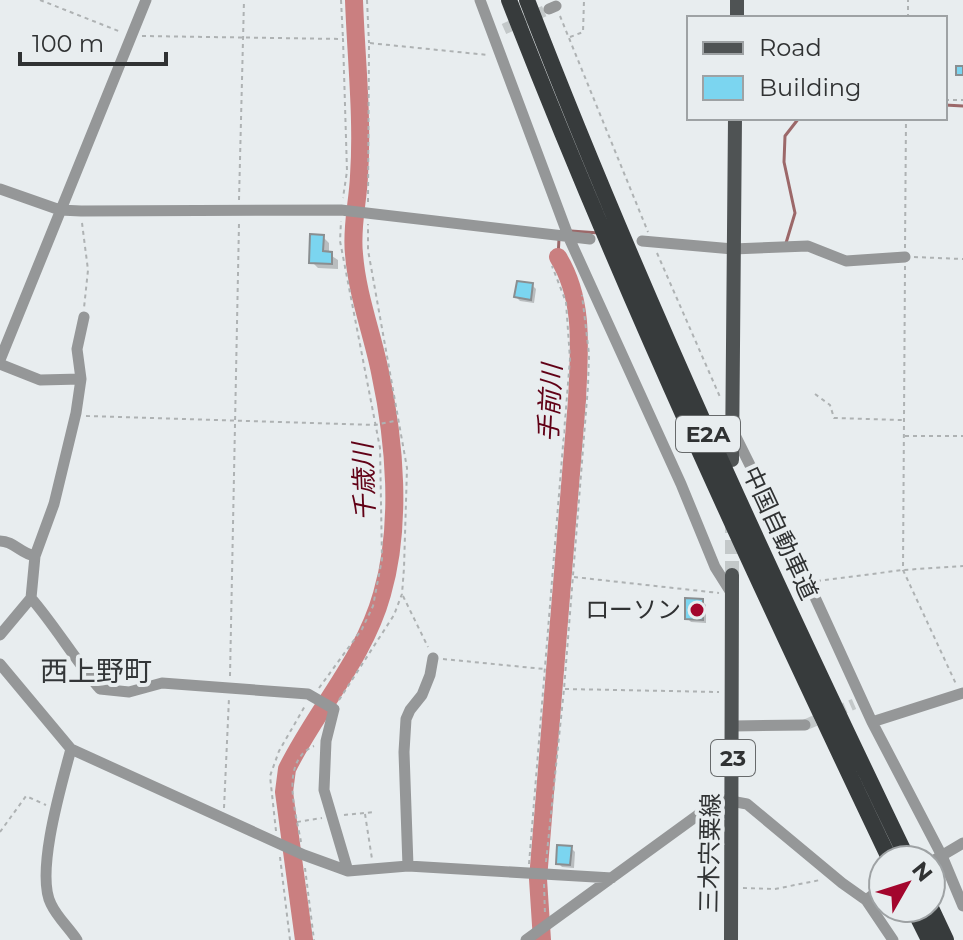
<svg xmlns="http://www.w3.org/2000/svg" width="963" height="940" viewBox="0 0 963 940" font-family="Montserrat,'Noto Sans JP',sans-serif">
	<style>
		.shadow { fill: #0003 }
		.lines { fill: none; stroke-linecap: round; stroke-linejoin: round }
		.stream { stroke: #9c6869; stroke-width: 3 }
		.river { stroke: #ca7f80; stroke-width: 18 }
		.building { fill: #7bd5f0; stroke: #8a8e90; stroke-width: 2 }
		.minor-tunnel { stroke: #c3c8c9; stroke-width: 11; stroke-dasharray: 11 5.5; stroke-linecap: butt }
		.major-tunnel { stroke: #c3c8c9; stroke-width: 14; stroke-dasharray: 14 7; stroke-linecap: butt }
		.path { stroke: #aeb2b3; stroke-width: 2; stroke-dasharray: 4 4; stroke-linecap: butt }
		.minor { stroke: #959798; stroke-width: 11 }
		.major { stroke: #4f5354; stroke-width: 14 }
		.highway { stroke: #373b3c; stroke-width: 16 }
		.poi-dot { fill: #a3062d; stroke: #e8edef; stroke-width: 3 }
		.labels { text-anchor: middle; stroke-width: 8; stroke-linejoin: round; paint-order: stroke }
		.shield { fill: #e8edef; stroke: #676a6b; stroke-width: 2 }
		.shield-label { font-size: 22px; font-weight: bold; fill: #303233 }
		.street-label { font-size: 24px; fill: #303233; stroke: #e8edef }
		.poi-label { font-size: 24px; fill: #303233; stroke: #e8edef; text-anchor: end }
		.water-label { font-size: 26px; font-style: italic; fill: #610116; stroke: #e8edef }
		.quarter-label { font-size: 28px; fill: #333638; stroke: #e8edef }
	</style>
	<rect width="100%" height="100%" fill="#e8edef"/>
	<path class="shadow" d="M323,237L329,243V254L338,260V269L318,268L312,262Z
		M532,285L536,289L534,303L520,301L516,297Z
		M702,601L706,605V623L691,622L687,618Z
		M571,848L575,852L574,868L562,867L558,863Z"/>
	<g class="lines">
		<path class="stream" d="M945,105L963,106
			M571,231L599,233
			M786,243L795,213L784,162L785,136L799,118
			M558,257L559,239"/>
		<path class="river" d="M304,940L284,792L287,769C316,710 364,659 382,594C402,525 395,442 380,372C372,333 357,294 354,254C351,227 358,202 359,176C363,118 356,58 354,0
			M542,940L538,879L577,400C579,351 585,301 558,257"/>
	</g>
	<path class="building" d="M956,66H963V75H956Z
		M310,234L324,235L323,251L332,252V264L309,263Z
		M517,281L533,283L531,300L514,297Z
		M685,598L703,599V620L685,619Z
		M557,845L572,846L570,865L556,864Z"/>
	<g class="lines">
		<path class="minor-tunnel" d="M504,29L549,9
			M805,725L854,704"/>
		<path class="major-tunnel" d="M732,575V523"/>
		<path class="path" d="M40,0L121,32
			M341,0L343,39
			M367,0L369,43
			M560,16L648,232
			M908,18V0
			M142,36L343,39L347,171L343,198
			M570,37L583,32L584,0
			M945,100H963
			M239,200L244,0
			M368,202L369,43L488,55
			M82,223L88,270L84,308
			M905,248L906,118
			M657,253L720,397
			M914,257L963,259
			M905,266L903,570L956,684
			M815,394L830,405L834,418L902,420
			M86,416L375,425L399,420
			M905,436H963
			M574,577L719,593
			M817,581L903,570L963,566
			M403,596L428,647
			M443,659L544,669
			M230,676L239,223
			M319,688L362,629L373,606L382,559L380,448L340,241L341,221
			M565,689L719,692
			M339,700L394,615L402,594L404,568L407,468L368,250V224
			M224,808L229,698
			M365,814L372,859
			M344,815L375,812
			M297,822L322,818
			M276,831L270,776L279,751L305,706
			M0,832L26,796L46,805
			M301,842C296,813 279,761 314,746
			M280,857L290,940
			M546,862L564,689L588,386L589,354L582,295
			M529,864L570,359L566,302L552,266
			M305,868L314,940
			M544,884L545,914
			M743,888L775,889L820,880"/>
		<path class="minor" d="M480,0L569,238L681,484L715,567L732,594
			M549,9L556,6
			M0,189L60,210L81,211L341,210L590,239
			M642,241L733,249L808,246L846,261L905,257
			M0,360L146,0
			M0,364L40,380L81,379
			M733,431L808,582L872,722L942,856L963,906
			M0,541C14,541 21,554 35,556
			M31,598C56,627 75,660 100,689L129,692L162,683L308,694L334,709L326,741L324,790L348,871
			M0,635L31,598L35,556L54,504L76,413L81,379L77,349L84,317
			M0,664L71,749L304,855L348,871L408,866L612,878
			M872,722L963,693
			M733,726L805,725
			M71,749C62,783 35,873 51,904C57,917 69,928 77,940
			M931,862L963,843
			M408,866L404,752L406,719L410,710L422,695L430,675L433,658
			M866,900L881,889
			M526,940L720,799L747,804L842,883L866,900L893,940"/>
		<path class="major" d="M737,18V0
			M732,460L735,118
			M731,940L732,575"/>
		<path class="highway" d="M509,0C623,293 755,577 890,860
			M527,0C640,293 772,577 908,860
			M913,908L929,940
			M931,908L946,940"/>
	</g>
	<circle class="poi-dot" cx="697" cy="610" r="8"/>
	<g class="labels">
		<g class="shield">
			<rect x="676" y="416" width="64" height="36" rx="6"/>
			<rect x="711" y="740" width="44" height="36" rx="6"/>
		</g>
		<g class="shield-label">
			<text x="708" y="442">E2A</text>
			<text x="733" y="766">23</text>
		</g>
		<g class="street-label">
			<text transform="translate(780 533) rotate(65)" y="8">中国自動車道</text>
			<text transform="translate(710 853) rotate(-89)" y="8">三木宍粟線</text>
		</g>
		<g class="poi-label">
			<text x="681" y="618">ローソン</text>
		</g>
		<g class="water-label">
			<text transform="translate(550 403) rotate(-87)" y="9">手前川</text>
			<text transform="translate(364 482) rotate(-92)" y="9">千歳川</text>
		</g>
		<g class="quarter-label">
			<text x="96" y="681">西上野町</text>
		</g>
	</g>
	<rect x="687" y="16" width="260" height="104" fill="#e8edef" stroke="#9ea2a4" stroke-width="2"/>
	<rect x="703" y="42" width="40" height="12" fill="#4f5354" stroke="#9ea2a4" stroke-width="2"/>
	<text x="759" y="56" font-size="24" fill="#303233">Road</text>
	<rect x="703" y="76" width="40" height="24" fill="#7bd5f0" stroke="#9ea2a4" stroke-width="2"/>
	<text x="759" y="96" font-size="24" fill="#303233">Building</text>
	<g transform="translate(907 884) rotate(51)"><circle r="38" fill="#e8edef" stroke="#9ea2a4" stroke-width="2"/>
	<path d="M0-6L14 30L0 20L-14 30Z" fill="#a3062d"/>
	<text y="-12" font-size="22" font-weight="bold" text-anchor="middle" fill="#303233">N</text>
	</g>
	<path d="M20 52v12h146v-12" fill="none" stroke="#303233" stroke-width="4"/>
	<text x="32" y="52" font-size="24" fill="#303233" stroke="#e8edef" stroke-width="6" paint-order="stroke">100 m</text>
</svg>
